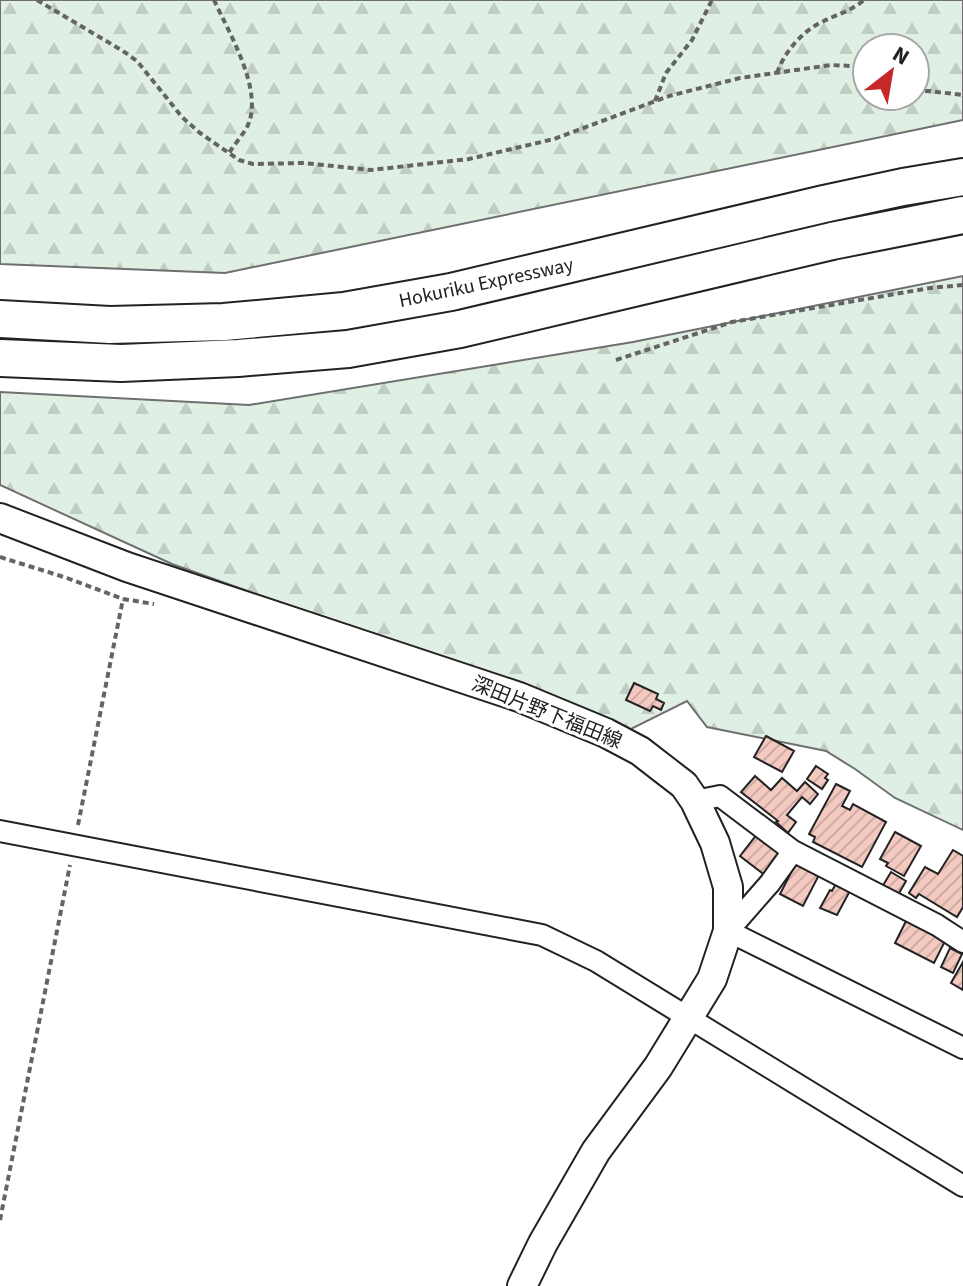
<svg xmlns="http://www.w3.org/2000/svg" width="963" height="1286" viewBox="0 0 963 1286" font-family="'Source Sans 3','Noto Sans JP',sans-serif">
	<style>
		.forest { fill: url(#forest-firs); stroke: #6f6f6f; stroke-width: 2; fill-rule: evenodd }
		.building { fill: url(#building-hatch); stroke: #222; stroke-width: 2 }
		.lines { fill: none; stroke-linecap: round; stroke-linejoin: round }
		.street-casing { stroke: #222; stroke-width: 24 }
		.secondary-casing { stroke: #222; stroke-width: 32 }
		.highway-casing { stroke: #222; stroke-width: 40 }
		.path { stroke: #646464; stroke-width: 4; stroke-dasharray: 6 4; stroke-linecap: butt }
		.street { stroke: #fff; stroke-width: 20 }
		.secondary { stroke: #fff; stroke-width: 28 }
		.highway { stroke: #fff; stroke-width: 36 }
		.labels { text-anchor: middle; stroke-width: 6; stroke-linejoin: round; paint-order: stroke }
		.street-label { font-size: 20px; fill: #222; stroke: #fff }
	</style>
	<defs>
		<pattern id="forest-firs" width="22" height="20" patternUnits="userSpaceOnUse" patternTransform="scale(2)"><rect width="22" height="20" fill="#e0efe3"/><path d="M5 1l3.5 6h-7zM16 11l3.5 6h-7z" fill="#c0cdc2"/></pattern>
		<pattern id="building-hatch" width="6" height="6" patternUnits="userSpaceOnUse" patternTransform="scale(2)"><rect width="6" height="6" fill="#f3c9c0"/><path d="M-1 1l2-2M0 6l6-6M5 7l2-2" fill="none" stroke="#d0aca5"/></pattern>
	</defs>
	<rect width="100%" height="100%" fill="#fff"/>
	<path class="forest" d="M0,0H963V120L225,273L0,264ZM915,48V96H867V48Z
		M963,276V830L895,798L855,769L826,751L707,727L687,701L627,731L471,667L253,593L172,564L0,485V392L249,405L633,342Z"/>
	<path class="building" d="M634,683L658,694L656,699L664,703L661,710L653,706L650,711L626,700Z
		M766,736L794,751L782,772L754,757Z
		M816,766L828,774L825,778L828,780L822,789L807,779Z
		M755,776L771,790L782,778L797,791L805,782L818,794L810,804L802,797L787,815L796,822L788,833L776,822L778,821L741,792Z
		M836,784L850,791L842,806L850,810L853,804L886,822L862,867L813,842L815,837L809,834Z
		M895,832L921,846L904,876L886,866L888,863L880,859Z
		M758,833L784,853L766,876L740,856Z
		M953,850L963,856V907L957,917L919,894L916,898L909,893L925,867L938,874Z
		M798,859L821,871L803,906L780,894Z
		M891,872L906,881L898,895L882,887Z
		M838,880L852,887L837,915L820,908L830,890L832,891Z
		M906,921L945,941L934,963L895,943Z
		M950,948L962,954L953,973L941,967Z
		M963,962V990L951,983Z"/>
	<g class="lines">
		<g class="street-casing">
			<path id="street" d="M695,801L720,796L793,851L937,925L963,942
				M0,831L542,935L596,961L963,1186
				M793,851L770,883L728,931L963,1048"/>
		</g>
		<g class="secondary-casing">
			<path id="secondary" d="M0,518L127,567L519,697L606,733L640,751L684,785L695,801L715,843L728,887V931L712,979L658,1067L596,1151L543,1243L522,1286"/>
		</g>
		<g class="highway-casing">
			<path id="highway" d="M0,319L110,325L224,322L344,311L451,292L824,204L903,187L963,177
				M0,358L121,363L238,358L348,349L460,329L832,241L963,215"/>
		</g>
		<path class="path" d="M37,0L123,51L137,61L182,117L200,133L239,160L253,164L304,163L371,170L469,159L554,139L669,96L740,78L831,65L852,66L867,70
			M214,0C229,33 265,92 247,127C242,136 234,145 229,153
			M777,73C784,53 800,34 818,24C834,15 850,12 864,0
			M915,91H929L963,95
			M655,101L666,73L692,40L712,0
			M616,360L732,322L930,288L963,285
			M0,557L67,578L123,599L154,604
			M78,825L123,599
			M0,1220L70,865"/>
		<use href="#street" class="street"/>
		<use href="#secondary" class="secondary"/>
		<use href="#highway" class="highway"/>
	</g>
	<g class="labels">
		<g class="street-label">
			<text transform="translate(486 282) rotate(-12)" y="7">Hokuriku Expressway</text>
			<text transform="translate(547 712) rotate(22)" y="7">深田片野下福田線</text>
		</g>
	</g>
	<g transform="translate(891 72) rotate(31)"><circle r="38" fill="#ffffff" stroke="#a7a7a7" stroke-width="2"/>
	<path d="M0-6L14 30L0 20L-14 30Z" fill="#c62828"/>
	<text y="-12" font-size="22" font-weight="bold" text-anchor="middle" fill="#222222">N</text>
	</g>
</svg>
